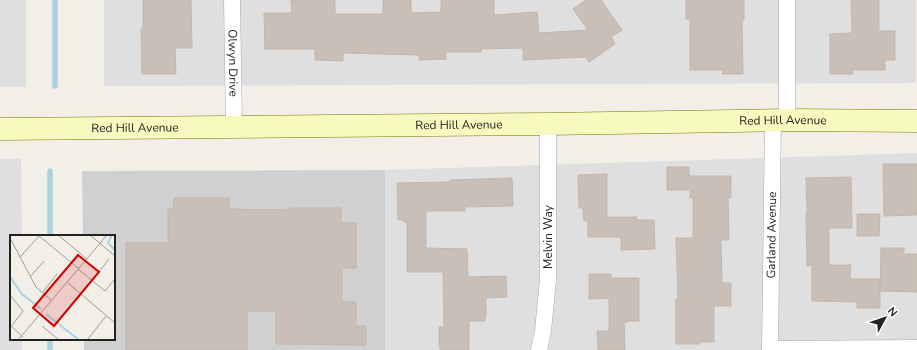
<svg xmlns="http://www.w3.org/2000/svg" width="917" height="350" viewBox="0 0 917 350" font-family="'Nunito Sans',sans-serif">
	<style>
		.residential { fill: #e0dfdf }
		.religious { fill: #d0d0d0 }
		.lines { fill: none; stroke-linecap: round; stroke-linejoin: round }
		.stream { stroke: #aad3df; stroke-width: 5.5 }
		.building { fill: #c7bfb8; stroke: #c4b6ab }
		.street-casing { stroke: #a9a9a9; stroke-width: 17 }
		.secondary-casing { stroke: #707d05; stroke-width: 23 }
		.street { stroke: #fff; stroke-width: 16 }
		.secondary { stroke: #f7fabf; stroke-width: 22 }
		.labels { text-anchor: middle; stroke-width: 3; stroke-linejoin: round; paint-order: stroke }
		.street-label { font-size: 12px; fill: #222; stroke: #fff }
		.inset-river { fill: none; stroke: #aad3df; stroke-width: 2 }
		.inset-road { fill: none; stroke: #9f9d99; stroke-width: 1 }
		.view { fill: #d40000; fill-opacity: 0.15; stroke: #d40000; stroke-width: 2 }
		.inset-edge { fill: none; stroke: #222; stroke-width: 2 }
	</style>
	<rect width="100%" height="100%" fill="#f2efe9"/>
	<path class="residential" d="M0,0H26V87H0Z
		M104,0H916V83L104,86Z
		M917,153V350H385V170Z
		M0,159H21L22,236H11V339H22V350H0Z"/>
	<path class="religious" d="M385,170V350H84V339H114V236H83L82,171Z"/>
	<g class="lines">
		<path class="stream" d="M55,0V86
			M50,236V171
			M50,350V339"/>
	</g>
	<path class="building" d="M143,0H191L192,48H175L176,74H142L141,29H143Z
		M291,0H335V14H383V0H411V13L441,12V0H494V15L537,12L539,33L588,30L573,9L586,0H601L622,30L611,37L615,44L589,62L586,57L523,60V48L481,49V52H446V59L419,60V55L343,53V61L315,60V49H265L264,13H292Z
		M686,0H744V20H742L743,74H722L723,70H690V19H686Z
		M851,0H879V31H895V60H885V70H852L853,74H830V34L852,33Z
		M883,164H917V215L884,216Z
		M667,167H689V176H731V198H728L729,240H721L722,283H731V306H714V342H700V344H676V299H678L676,238H693V198H690V190H667Z
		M607,174V217H637V220H654L655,249L621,250V237H588V221H584L583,208H579L578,175Z
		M851,177L852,228H829V265H851L850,279H880V308H857V302L812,301V265L807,266L806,214H807L806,178Z
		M512,178L513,206L465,207V211H426V248L467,249L468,277L506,276L507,297L486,298V317H485V321H469V350H440V345H439V327H444L443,272H407V222H404V220H398L397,183L450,182V180Z
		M174,198H229V209L290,210V208H341V223H356V268H342V302H356V326H366V345L276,344V311H247V350H126V243H168V209H173Z
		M857,214H880L879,236H857Z
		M881,248H904V254H917V292L880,291Z
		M589,274H611V278H639V321H627V323L624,322L625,350H598L597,331H609V298L589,299Z"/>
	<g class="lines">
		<g class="street-casing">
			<g id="street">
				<path id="s1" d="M232,0L234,126"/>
				<path d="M787,0V120"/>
				<path d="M770,349L917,348"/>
				<path d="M539,350L543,331L548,280V124"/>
				<path id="s2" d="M770,350L773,120"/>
			</g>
		</g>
		<g class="secondary-casing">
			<g id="secondary">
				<path id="s3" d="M0,129L548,124L787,120L917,121"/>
			</g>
		</g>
		<use href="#street" class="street"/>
		<use href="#secondary" class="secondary"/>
	</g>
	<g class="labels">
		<g class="street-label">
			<text dy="4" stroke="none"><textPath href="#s1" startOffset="63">Olwyn Drive</textPath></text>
			<text dy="4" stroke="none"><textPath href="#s3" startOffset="783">Red Hill Avenue</textPath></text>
			<text dy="4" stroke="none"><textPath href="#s3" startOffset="459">Red Hill Avenue</textPath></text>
			<text dy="4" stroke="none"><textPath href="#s3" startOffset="135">Red Hill Avenue</textPath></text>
			<text dy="4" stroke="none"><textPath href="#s2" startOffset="115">Garland Avenue</textPath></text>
			<text transform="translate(548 237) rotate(-90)" y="4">Melvin Way</text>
		</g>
	</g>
	<g transform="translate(10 235)">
		<rect width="105" height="105" fill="#f2efe9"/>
		<path class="inset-river" d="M102,0L98,8L105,15M0,42L12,59L31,74M36,79L69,105"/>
		<path class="inset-road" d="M48,0L77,24M80,0L105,21M29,1L68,33M0,3L26,52L42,66M10,22L29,1M68,34L95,56L105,44M20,42L34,26M82,46L99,24M58,48L105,88M32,58L47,39M0,60L13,76L0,93M0,90L13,102M32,91L49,105M78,104L96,81M8,105L97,0"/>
		<path class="view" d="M68,20L89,37L44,91L23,73Z"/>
		<rect width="105" height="105" class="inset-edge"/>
	</g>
	<g transform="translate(885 318) rotate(50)" stroke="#ffffff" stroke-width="3" paint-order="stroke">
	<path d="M0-3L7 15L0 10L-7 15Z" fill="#222222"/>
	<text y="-6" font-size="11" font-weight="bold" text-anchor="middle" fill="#222222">N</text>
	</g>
</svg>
